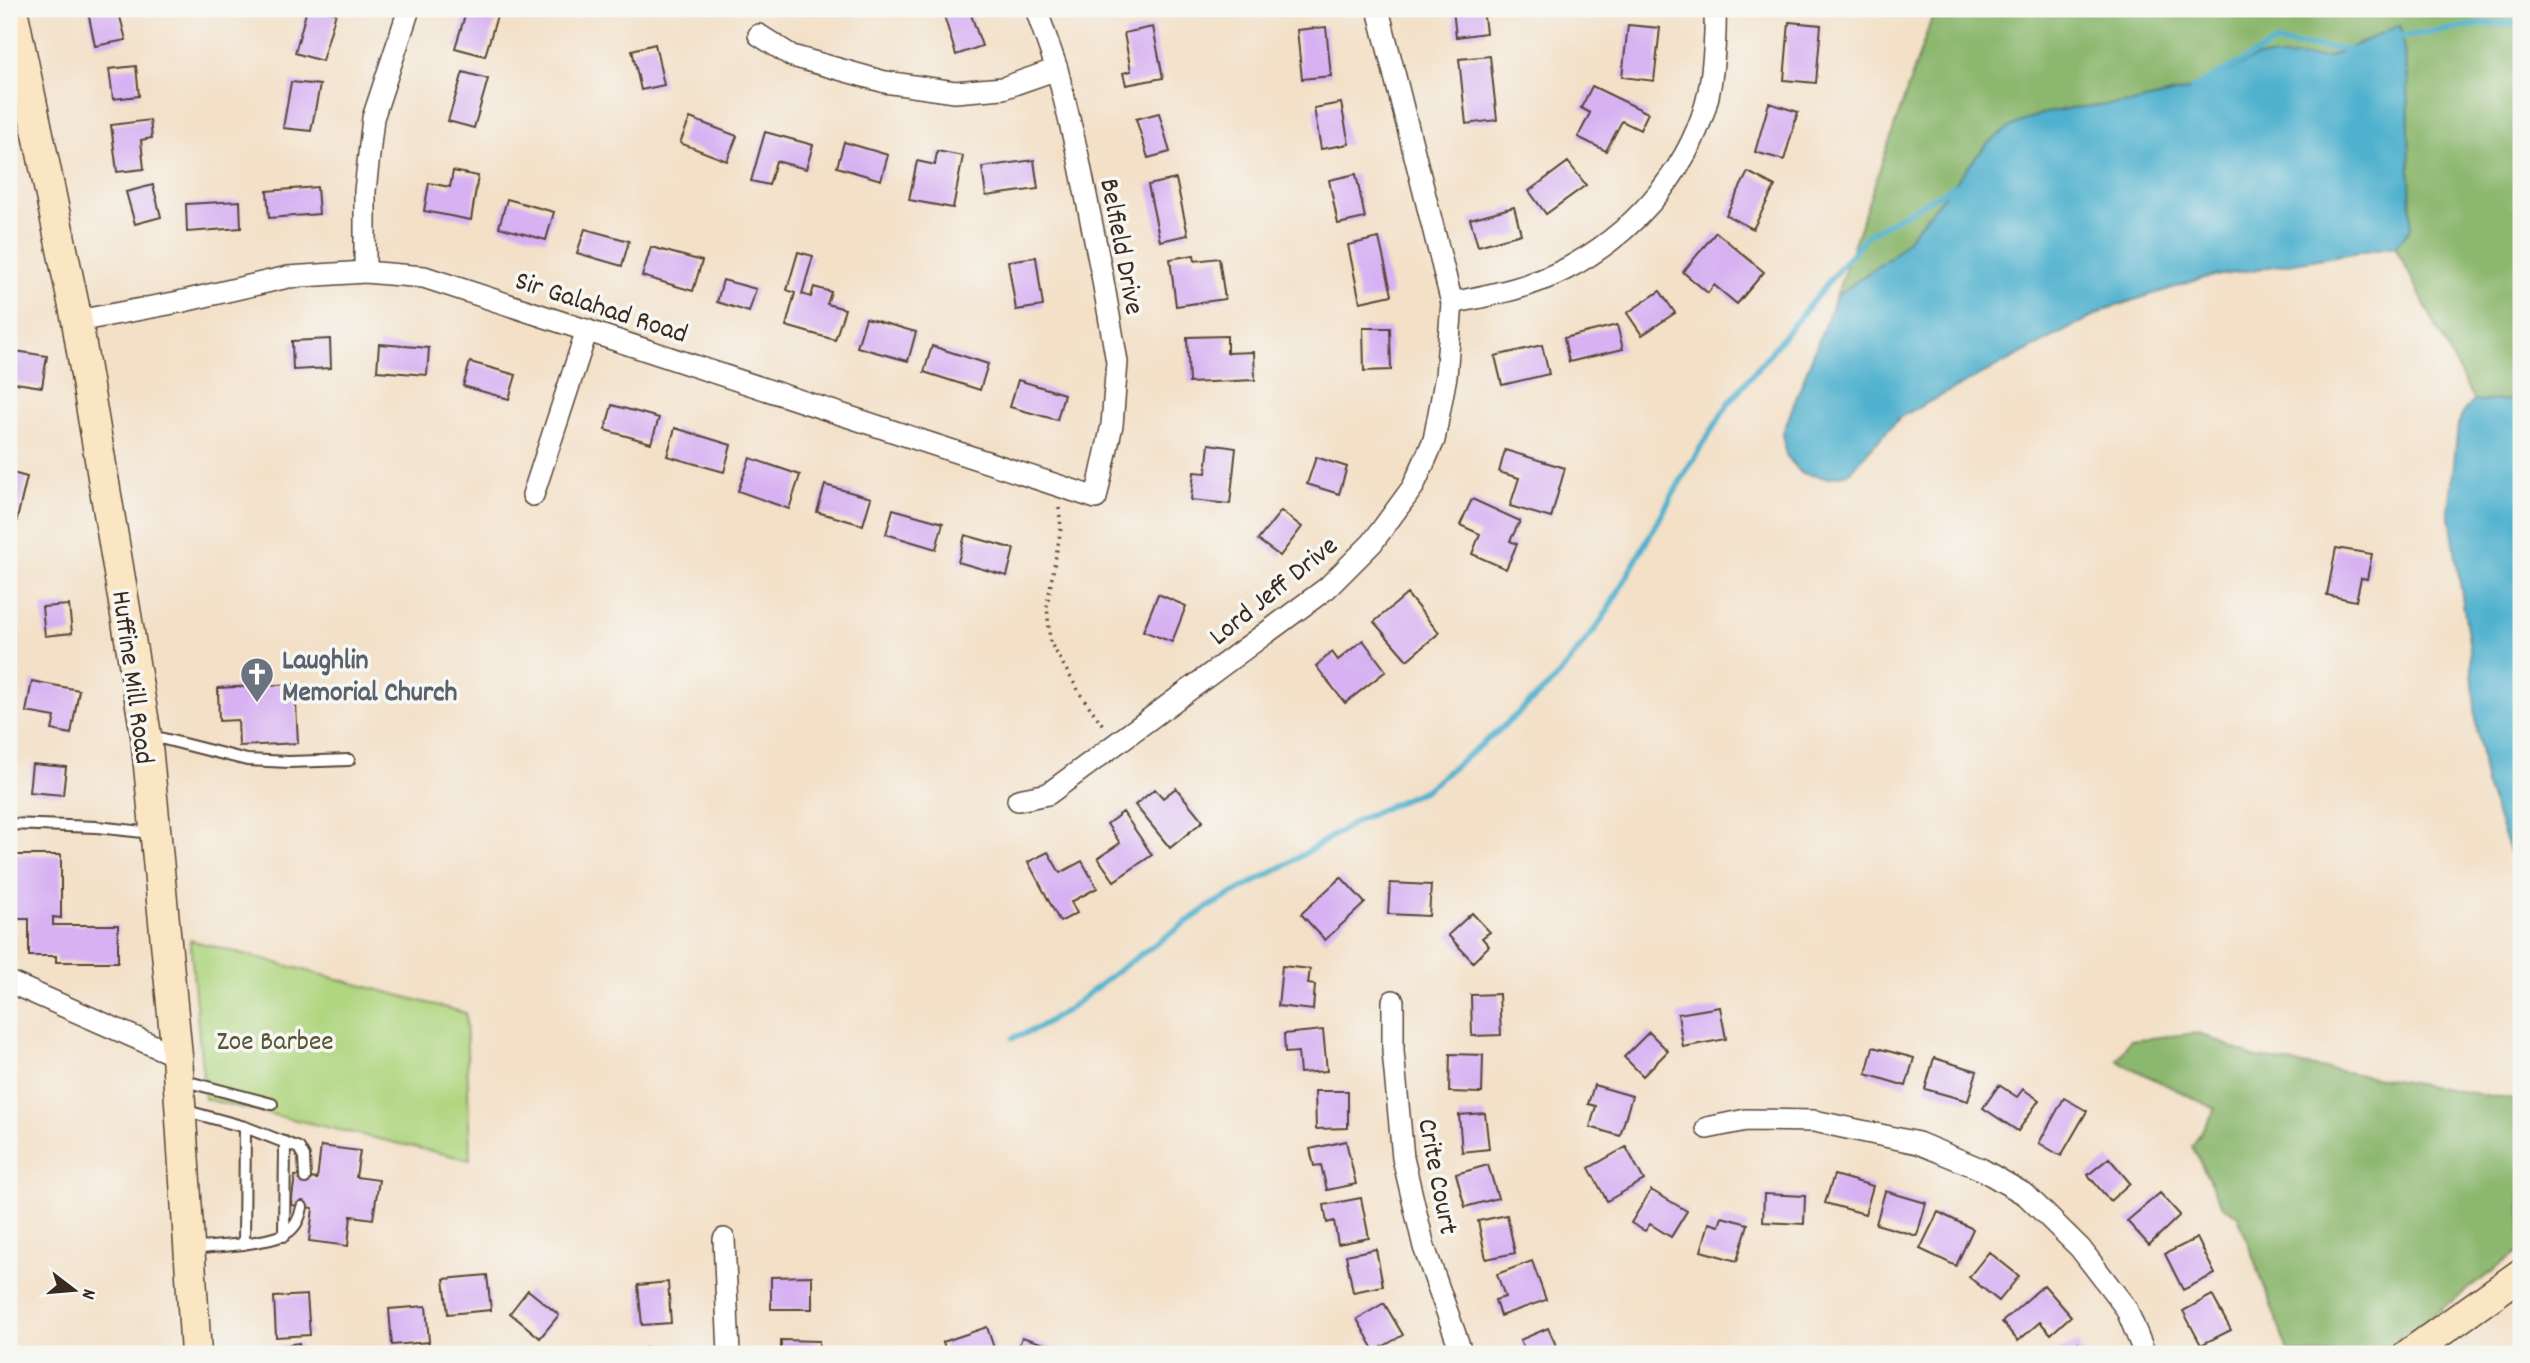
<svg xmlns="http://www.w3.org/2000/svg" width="2530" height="1363" viewBox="0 0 2530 1363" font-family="Dekko,sans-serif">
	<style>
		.green { fill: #b0d680; stroke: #76804f; stroke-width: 2 }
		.forest { fill: #8cb76e; stroke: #647046; stroke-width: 2 }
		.water { fill: #4fb1ce; stroke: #456e76; stroke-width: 2 }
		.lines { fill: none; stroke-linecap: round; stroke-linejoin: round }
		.stream { stroke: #4fb1ce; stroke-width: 6 }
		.building { fill: #d7b1f2 }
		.lane-casing { stroke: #574537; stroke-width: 14 }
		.street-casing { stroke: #574537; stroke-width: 24 }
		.secondary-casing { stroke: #574537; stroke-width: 33 }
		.path { stroke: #574537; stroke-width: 3.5; stroke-dasharray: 2 5; stroke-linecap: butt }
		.lane { stroke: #fff; stroke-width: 10 }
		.street { stroke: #fff; stroke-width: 21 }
		.secondary { stroke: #fbe6c4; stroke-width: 30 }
		.labels { text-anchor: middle; stroke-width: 7; stroke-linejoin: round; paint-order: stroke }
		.street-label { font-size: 28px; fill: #3b2a1e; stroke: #f6f6f2 }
		.worship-label { font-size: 28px; font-weight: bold; fill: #5b616d; stroke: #f6f6f2; text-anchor: start }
		.park-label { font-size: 28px; fill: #585536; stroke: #f6f6f2 }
	</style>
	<rect width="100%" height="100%" fill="#f6f6f2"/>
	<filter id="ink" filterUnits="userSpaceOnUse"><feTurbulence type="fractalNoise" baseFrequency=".0143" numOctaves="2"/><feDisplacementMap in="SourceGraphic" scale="14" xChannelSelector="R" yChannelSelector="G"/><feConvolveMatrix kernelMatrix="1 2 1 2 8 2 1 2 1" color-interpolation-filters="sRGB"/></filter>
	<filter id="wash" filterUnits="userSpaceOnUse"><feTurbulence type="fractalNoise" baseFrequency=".00686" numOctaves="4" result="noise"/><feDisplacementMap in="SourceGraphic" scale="28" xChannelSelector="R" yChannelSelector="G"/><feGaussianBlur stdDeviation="1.57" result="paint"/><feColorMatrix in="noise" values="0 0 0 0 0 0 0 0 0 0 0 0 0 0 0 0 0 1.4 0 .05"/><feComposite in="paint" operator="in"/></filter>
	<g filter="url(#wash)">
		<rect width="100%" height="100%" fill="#f3e0c7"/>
		<path class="green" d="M190,940L466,1013L470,1160L205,1099Z"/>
		<path class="forest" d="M1935,9H2521V400L2474,401L2395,246L2411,229L2408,78L2400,26L2329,57H2257L2192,89L2133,103L2072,108L1988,143L1895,254L1836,296Z
			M2199,1033L2254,1057L2521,1101V1250L2421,1324L2373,1354H2289L2238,1216L2222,1206L2192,1146L2216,1109L2117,1061L2130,1040Z"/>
		<path class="water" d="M2400,25L2408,78L2411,229L2395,246L2204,278L2109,308L1900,417L1848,473L1827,478L1801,473L1786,455L1783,432L1836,296L1895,254L1988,143L2012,126L2041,114L2072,108L2133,103L2192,89L2257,57H2329Z
			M2521,400V880L2518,876L2486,786L2477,730L2470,649L2449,510L2458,426L2463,411L2474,401Z"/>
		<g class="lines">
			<path class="stream" d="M2395,38L2485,24L2521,23
				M2192,89L2275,43L2351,50
				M1013,1038L1036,1029L1069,1009L1120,969L1208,907L1291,862L1358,820L1425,790L1497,732L1555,680L1602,620L1689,466L1729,403L1867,235L1956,185"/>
		</g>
		<g id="blocks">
			<path class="building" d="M106,9H118L126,40L95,46L88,12Z
				M307,9H321L336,13L322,61L295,53Z
				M467,9H499L485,56L455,48Z
				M942,9H969L982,46L956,55Z
				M1453,9H1483L1486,33L1456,37Z
				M1789,22L1821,25L1816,83L1784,80Z
				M1628,25L1660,28L1654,81L1622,77Z
				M1153,27L1163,78L1126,85L1123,73L1131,71L1124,33Z
				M1326,27L1331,76L1302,79L1297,30Z
				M655,44L664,85L641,90L632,50Z
				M1490,56L1497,120L1466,124L1459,59Z
				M136,66L139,96L113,99L109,69Z
				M463,72L488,79L474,128L448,121Z
				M291,82L320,85L311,131L283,128Z
				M1592,86L1648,113L1640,130L1622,121L1606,151L1578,137L1590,113L1581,108Z
				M1341,103L1349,144L1321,149L1314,108Z
				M1769,103L1798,112L1784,160L1755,152Z
				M1159,113L1170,152L1148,158L1136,119Z
				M690,118L737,136L727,161L680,143Z
				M150,120L152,138L141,140L144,169L117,172L111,125Z
				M765,132L813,145L806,169L776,161L769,185L751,181Z
				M844,142L888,155L881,180L837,167Z
				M937,151L963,156L953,208L909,200L917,161L935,165Z
				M1034,160L1038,189L986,196L982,167Z
				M1568,162L1586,185L1546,214L1529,191Z
				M453,171L478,176L471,220L424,211L429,183L450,187Z
				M1748,172L1775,186L1753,229L1726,215Z
				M1356,174L1365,218L1338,224L1329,180Z
				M1176,179L1188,235L1160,241L1148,185Z
				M153,185L161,217L135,224L126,192Z
				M317,187L319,214L269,218L267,191Z
				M507,199L554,212L546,240L499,227Z
				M240,201L241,228L187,232L186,204Z
				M1514,207L1521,234L1478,246L1470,219Z
				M585,229L629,241L622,266L577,253Z
				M1716,232L1764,272L1737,304L1714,285L1708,293L1683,272Z
				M1379,238L1392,295L1360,302L1348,245Z
				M651,247L702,261L693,291L642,276Z
				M798,252L813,256L802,294L811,297L814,287L831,292L827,304L845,309L835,340L786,326L795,293L787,290Z
				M1194,255L1195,261L1219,258L1225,299L1176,306L1170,259Z
				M1036,257L1043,306L1016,310L1008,261Z
				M723,280L756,289L749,312L717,302Z
				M1660,291L1675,313L1642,335L1627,313Z
				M866,318L916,332L908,361L857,347Z
				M1617,325L1623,349L1569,362L1564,338Z
				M1363,328H1390L1391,370L1364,371Z
				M1227,336V353L1254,352L1255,380L1189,383L1187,337Z
				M330,339L331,368L293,370L292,341Z
				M379,344L429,348L427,375L377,371Z
				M1542,345L1549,374L1502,385L1495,356Z
				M932,346L988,364L980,390L924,372Z
				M9,350L47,356L42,387L9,382Z
				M470,362L516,375L509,399L463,386Z
				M1018,380L1064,394L1057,420L1010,407Z
				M612,405L659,418L651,443L605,430Z
				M675,428L731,445L724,472L667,456Z
				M1209,444L1236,448L1230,504L1191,500L1194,472L1206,473Z
				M1505,450L1565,468L1551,518L1510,506L1519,478L1499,472Z
				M1316,457L1347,467L1339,494L1307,484Z
				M750,458L800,475L789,509L738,491Z
				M9,472L27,477L13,536L9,535Z
				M825,485L871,498L863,525L817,512Z
				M1472,499L1520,521L1510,541L1517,544L1506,569L1472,554L1480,534L1460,525Z
				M893,509L943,523L936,549L886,534Z
				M1281,511L1302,527L1280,556L1258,540Z
				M965,535L1014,549L1007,576L958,562Z
				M2336,548L2372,554L2367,579L2361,578L2356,601L2327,595Z
				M1158,594L1186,606L1172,642L1143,631Z
				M1407,594L1439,633L1407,660L1374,622Z
				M69,605L72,633L45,636L42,607Z
				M1363,640L1386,671L1345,703L1316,666L1332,652L1338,660Z
				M32,681L79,690L71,734L52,730L55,717L26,712Z
				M295,684L298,743L239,746L238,720L219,721L218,688Z
				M32,764L66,767L63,795L29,792Z
				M1176,788L1203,821L1170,848L1135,805L1155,789L1163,798Z
				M1123,812L1152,855L1114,881L1098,858L1120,843L1107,824Z
				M1048,852L1060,873L1082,861L1097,888L1071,902L1077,913L1060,922L1028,862Z
				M9,855H61V918L53,917V925H118V962H56V956H29V919H10Z
				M1341,877L1365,903L1325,940L1301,914Z
				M1390,883L1431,885L1429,916L1388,914Z
				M1472,913L1490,932L1482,938L1489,946L1473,962L1448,935Z
				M1282,966L1310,969L1308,984L1315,985L1313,1010L1278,1006Z
				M1499,994L1501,1035L1472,1036L1471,995Z
				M1720,1007L1726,1039L1683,1047L1678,1014Z
				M1323,1030L1327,1071L1300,1073L1298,1052L1285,1053L1284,1034Z
				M1649,1032L1668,1051L1643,1076L1624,1057Z
				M1873,1047L1914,1058L1906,1086L1866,1074Z
				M1450,1054L1483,1055L1482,1093L1449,1092Z
				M1934,1058L1977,1071L1968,1101L1925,1089Z
				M1594,1085L1632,1096L1620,1136L1590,1127L1596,1106L1588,1104Z
				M1999,1085L2017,1097L2023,1089L2039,1100L2018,1131L1983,1108Z
				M1315,1091H1348V1128L1316,1129Z
				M2064,1098L2087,1111L2061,1156L2039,1143Z
				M1485,1113L1489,1149L1462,1152L1459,1115Z
				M1346,1141L1356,1184L1327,1190L1321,1165L1314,1166L1310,1149Z
				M321,1146L360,1151L356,1177L379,1180L373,1219L351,1216L348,1246L309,1241L313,1208L291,1205L295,1176L317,1179Z
				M1626,1147L1644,1180L1607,1201L1589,1168Z
				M2109,1158L2130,1183L2110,1201L2088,1175Z
				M1488,1165L1498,1198L1465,1207L1456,1174Z
				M1834,1175L1873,1186L1865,1214L1825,1203Z
				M1651,1190L1687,1211L1671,1237L1650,1224L1645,1231L1631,1223Z
				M1885,1191L1926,1203L1917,1236L1876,1224Z
				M2160,1193L2180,1215L2149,1245L2127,1221Z
				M1764,1194L1805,1196L1804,1224L1763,1222Z
				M1361,1198L1369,1238L1338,1244L1334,1221L1327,1223L1324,1205Z
				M1938,1212L1973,1229L1956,1266L1920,1249Z
				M1507,1215L1515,1253L1486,1259L1478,1221Z
				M1722,1217L1748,1224L1737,1261L1701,1251L1709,1223L1719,1226Z
				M2197,1238L2215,1274L2183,1290L2165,1254Z
				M1376,1249L1383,1286L1353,1292L1346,1255Z
				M1989,1252L2019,1276L1999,1301L1969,1277Z
				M1532,1261L1546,1300L1500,1316L1495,1300L1505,1297L1497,1274Z
				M487,1275L491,1310L448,1314L444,1279Z
				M812,1276V1309H771V1277Z
				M668,1282L671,1323L642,1325L638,1285Z
				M2044,1285L2071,1316L2051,1334L2040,1322L2018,1341L2002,1322Z
				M528,1290L559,1315L540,1338L510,1313Z
				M307,1295L310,1335L276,1337L274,1297Z
				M2212,1295L2231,1330L2201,1345L2183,1311Z
				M1384,1303L1403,1335L1375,1351L1357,1319Z
				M426,1306L429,1342L392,1345L389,1309Z
				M987,1327L996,1354H947L943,1342Z
				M1548,1328L1560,1354H1527L1520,1340Z
				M1022,1337L1060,1349L1059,1354H1016Z
				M781,1340L819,1341V1354H781Z
				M299,1343L301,1354H271L270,1348Z
				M2078,1343L2082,1354H2049Z
				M681,1347L682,1354H645V1348Z"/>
		</g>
	</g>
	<g filter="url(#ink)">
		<use href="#blocks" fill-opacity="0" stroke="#574537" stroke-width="2"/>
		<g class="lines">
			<g class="lane-casing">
				<path id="lane" d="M148,735L247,760L289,762L349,760
					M9,824L97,827L152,833
					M181,1080L272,1104
					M183,1110L245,1127L244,1244L190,1249
					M245,1127L299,1148L304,1157L305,1178
					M284,1236L285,1142
					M244,1244C273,1238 296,1240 302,1207"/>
			</g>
			<g class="street-casing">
				<path id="street" d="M759,35L792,56L885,82L955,92L1003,88L1057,69
					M365,272V191L373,118L409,9
					M1452,303C1490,295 1529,288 1564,270C1629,237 1686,175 1706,104C1713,80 1716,34 1715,9
					M77,321L179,302L288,277L365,272L424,277L1096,498L1112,425L1117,362L1102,275L1078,156L1057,69L1036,9
					M533,495L587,330
					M1018,800L1048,794L1327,588L1372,543L1413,487L1434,440L1446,376L1452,303L1378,9
					M9,982L177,1056
					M1393,1001V1051L1403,1158L1424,1247L1462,1354
					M1707,1128L1746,1120L1814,1121L1918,1143L1981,1169L2026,1195L2080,1248L2126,1308L2145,1354
					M724,1239L729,1354"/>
			</g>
			<g class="secondary-casing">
				<path id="secondary" d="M12,9L77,321L146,735L177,1056L196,1354
					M2409,1354L2521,1274"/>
			</g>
			<path class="path" d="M1059,508L1061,528L1047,605L1050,642L1081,695L1105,728"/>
			<use href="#lane" class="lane"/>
			<use href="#street" class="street"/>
			<use href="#secondary" class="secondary"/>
		</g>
	</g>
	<defs>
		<g id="church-pin" transform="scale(1.75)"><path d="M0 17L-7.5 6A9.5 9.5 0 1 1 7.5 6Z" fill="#6b7280" stroke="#f6f6f2"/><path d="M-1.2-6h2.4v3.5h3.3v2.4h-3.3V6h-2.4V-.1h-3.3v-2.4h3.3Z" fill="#fff"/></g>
	</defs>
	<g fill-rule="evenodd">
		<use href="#church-pin" x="257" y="674"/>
	</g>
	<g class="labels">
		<g class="street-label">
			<text transform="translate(1124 246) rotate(79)" y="10">Belfield Drive</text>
			<text transform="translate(602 305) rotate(18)" y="10">Sir Galahad Road</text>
			<text transform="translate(1272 589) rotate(-39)" y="10">Lord Jeff Drive</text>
			<text transform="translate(135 677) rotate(82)" y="10">Huffine Mill Road</text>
			<text transform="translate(1440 1176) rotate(79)" y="10">Crite Court</text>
		</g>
		<g class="worship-label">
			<text x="282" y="668">Laughlin<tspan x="282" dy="32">Memorial Church</tspan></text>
		</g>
		<g class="park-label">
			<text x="275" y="1049">Zoe Barbee</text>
		</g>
	</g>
	<rect width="2530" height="1363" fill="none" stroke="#f6f6f2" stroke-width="35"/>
	<g transform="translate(74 1290) rotate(106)" stroke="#f6f6f2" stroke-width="5" paint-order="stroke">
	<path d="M0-5L12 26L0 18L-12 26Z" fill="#3b2a1e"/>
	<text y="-10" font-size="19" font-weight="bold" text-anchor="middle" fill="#3b2a1e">N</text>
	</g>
</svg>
